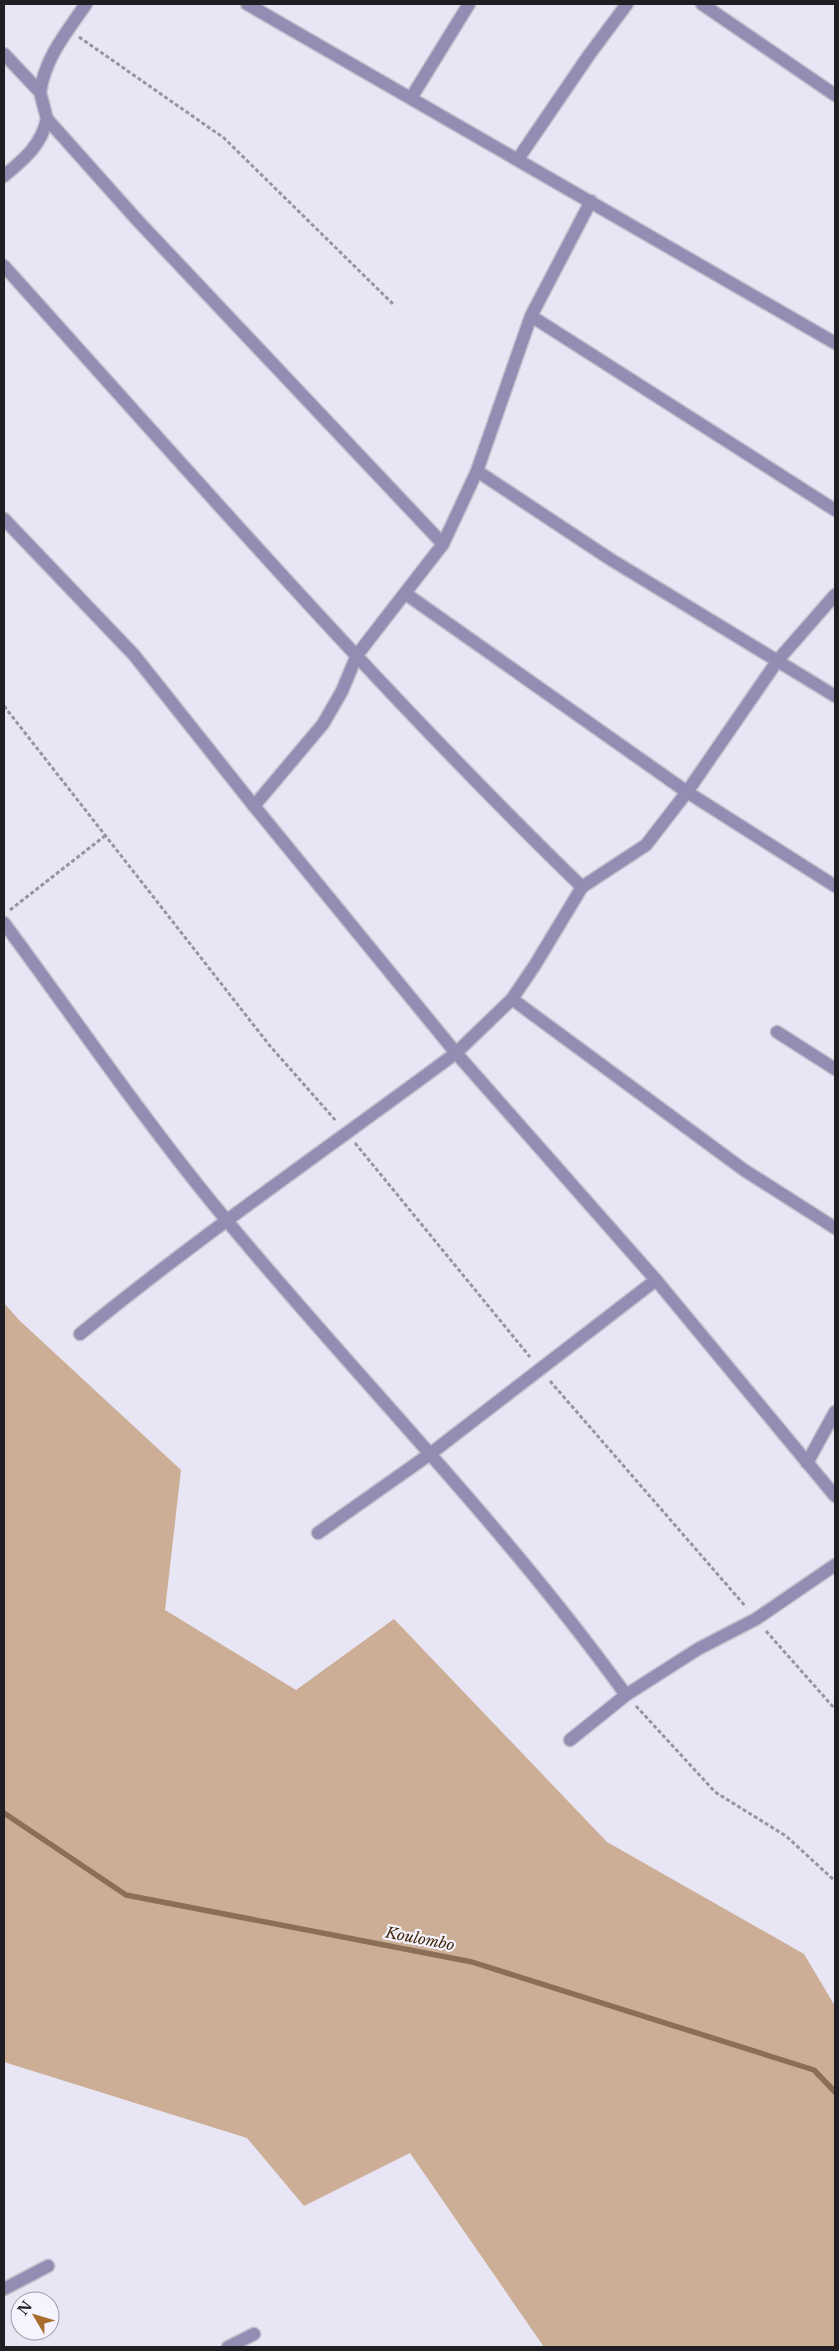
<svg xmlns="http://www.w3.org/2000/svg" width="839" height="2351" viewBox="0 0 839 2351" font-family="'Libre Baskerville',serif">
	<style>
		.green { fill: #cbae95 }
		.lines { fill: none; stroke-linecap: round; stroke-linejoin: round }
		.stream { stroke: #8a6e58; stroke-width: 5.5 }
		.minor-casing { stroke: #c4c1ce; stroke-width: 15 }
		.tertiary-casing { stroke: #c4c1ce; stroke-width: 15 }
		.path { stroke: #9795a0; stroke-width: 3; stroke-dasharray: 4 2.5; stroke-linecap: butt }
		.minor { stroke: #938cb3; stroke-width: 12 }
		.tertiary { stroke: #938cb3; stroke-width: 12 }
		.labels { text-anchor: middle; stroke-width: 4.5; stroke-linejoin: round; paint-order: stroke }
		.water-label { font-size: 15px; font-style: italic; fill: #45290c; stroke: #f5f3fd }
	</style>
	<rect width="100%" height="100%" fill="#e8e5f4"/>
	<path class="green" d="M4,1303L19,1320L181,1470L165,1610L296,1690L394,1619L607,1842L804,1954L835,2006V2347H544L410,2153L304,2206L247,2138L4,2062Z"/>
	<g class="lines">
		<path class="stream" d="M4,1813L126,1895L472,1962L814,2070L835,2092"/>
		<g class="minor-casing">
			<path id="minor" d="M247,4L835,343
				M702,4L835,95
				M4,54L40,92L47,119L138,221L443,544
				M40,92C46,56 66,33 86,4
				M411,98L469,4
				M518,159L589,55L627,4
				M4,176C24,159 41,146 47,119
				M4,266C193,476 379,690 582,887
				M531,316L835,510
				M477,471L610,559L835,696
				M406,594L687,792L835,886
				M254,806L323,724L342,691L357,655L443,544L477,471L531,316L591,201
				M4,923C78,1023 148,1126 228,1222C359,1380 505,1527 626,1695
				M512,999L744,1170L835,1228
				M777,1032L835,1069
				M80,1334C201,1235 331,1146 456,1053
				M807,1463L835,1412
				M318,1533L430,1454L656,1280
				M570,1740L626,1695L698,1649L756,1619L835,1565
				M4,2289L48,2266
				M228,2347L254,2334"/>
		</g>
		<g class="tertiary-casing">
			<path id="tertiary" d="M4,519L134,655L254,806L456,1053L656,1280L835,1496
				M456,1053L512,999L535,965L582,887L646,845L687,792L778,660L835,595"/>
		</g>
		<path class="path" d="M79,37L224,138L393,304
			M4,706L270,1046L337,1122
			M10,910L106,835
			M355,1143L530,1357
			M550,1381L746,1607
			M766,1631L835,1709
			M636,1706L715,1792L786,1836L835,1881"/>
		<use href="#minor" class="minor"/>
		<use href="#tertiary" class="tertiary"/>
	</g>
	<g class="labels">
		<g class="water-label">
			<text transform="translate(420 1939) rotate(11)" y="5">Koulombo</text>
		</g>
	</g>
	<rect width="839" height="2351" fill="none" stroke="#1f1e23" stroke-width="10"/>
	<g transform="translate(35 2316) rotate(308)"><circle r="24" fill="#f5f3fd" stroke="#9f9ea6"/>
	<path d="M0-4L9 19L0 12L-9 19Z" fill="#a96c2f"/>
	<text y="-8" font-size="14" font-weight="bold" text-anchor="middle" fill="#1f1e23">N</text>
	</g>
</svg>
